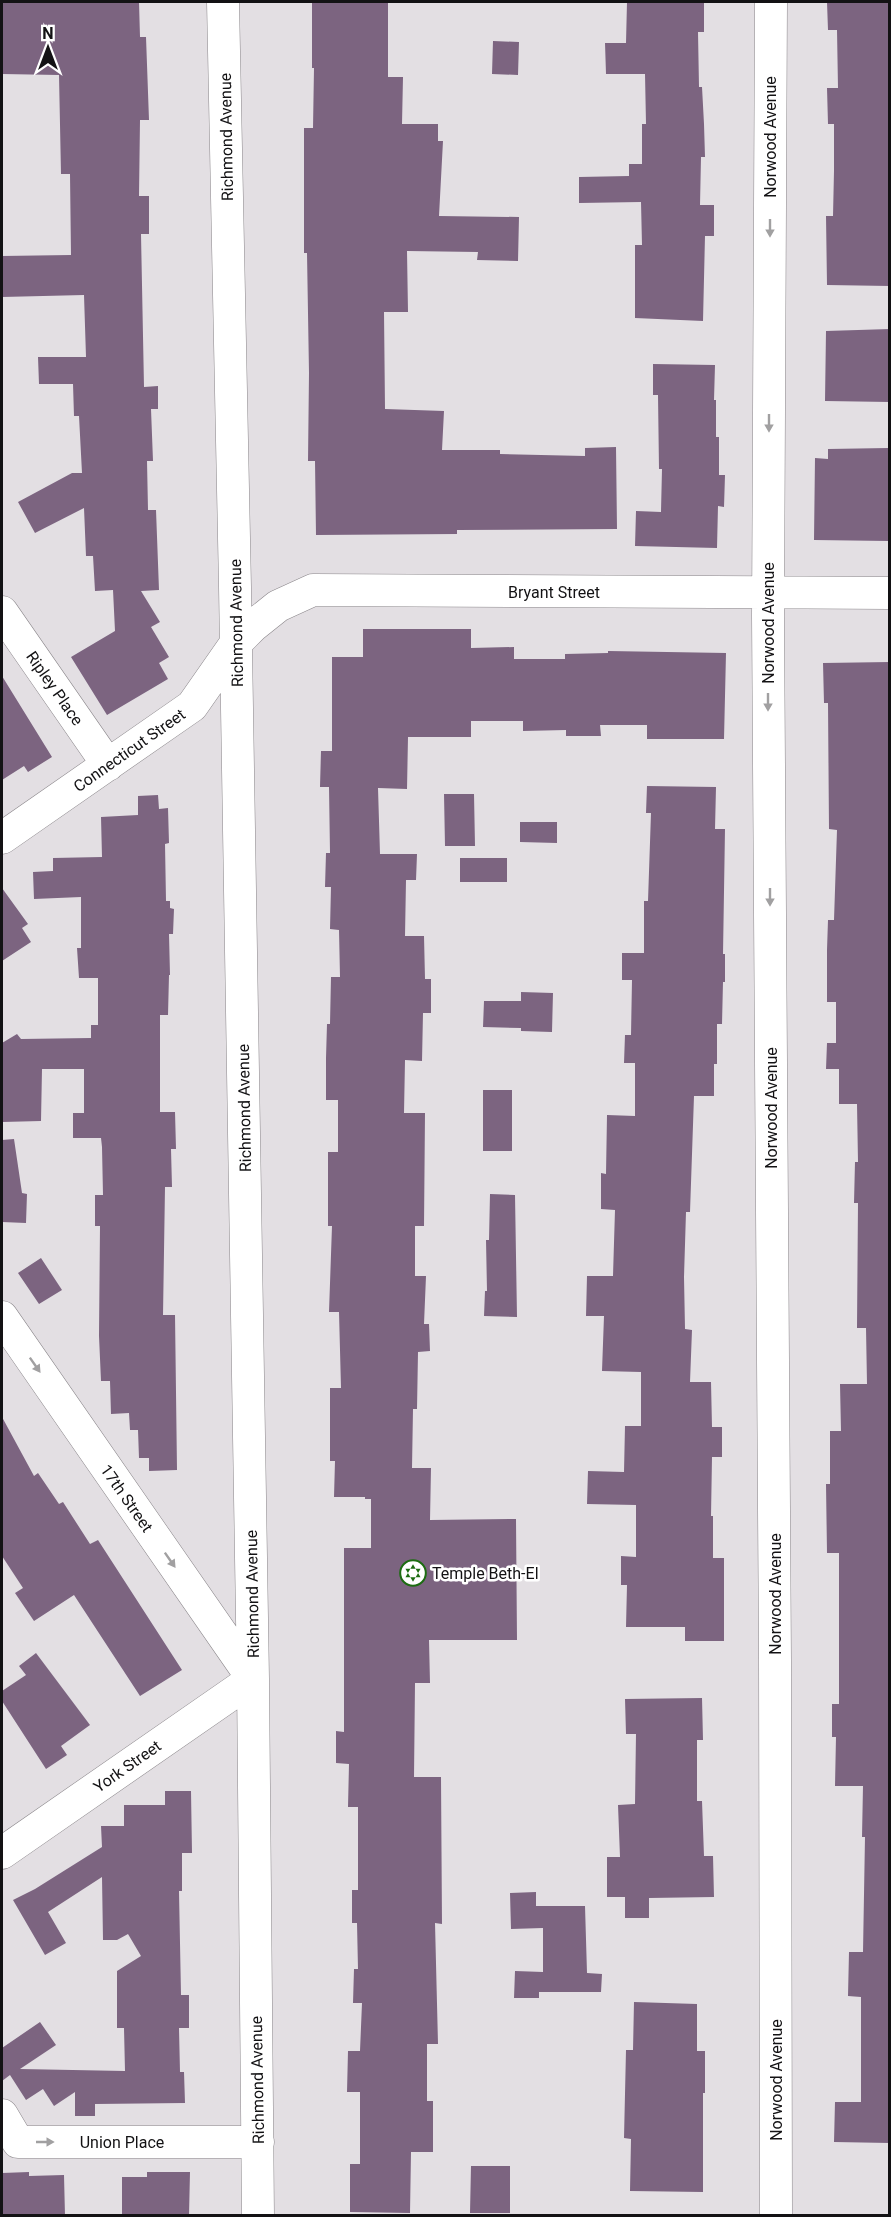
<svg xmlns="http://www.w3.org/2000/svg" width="891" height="2217" viewBox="0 0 891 2217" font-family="Roboto,sans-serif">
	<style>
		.building { fill: #7c6480 }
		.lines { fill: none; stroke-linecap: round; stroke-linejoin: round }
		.minor-casing { stroke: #8a868a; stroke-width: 33 }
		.minor { stroke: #fff; stroke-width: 32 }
		.oneway { fill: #a1a0a1 }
		.labels { text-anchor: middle; stroke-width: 5; stroke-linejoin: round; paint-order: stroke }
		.street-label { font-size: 16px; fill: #131214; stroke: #fff }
		.poi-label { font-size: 16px; fill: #131214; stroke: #fff; text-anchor: start }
	</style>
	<rect width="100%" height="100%" fill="#e3dfe3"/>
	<path class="building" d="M36,2H139L140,37H146L149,120H140L139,196H149V234H141L144,387L158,386V409H151L153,461H147L148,510H156L159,590L141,591L160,622L151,627L169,657L159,663L168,679L107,715L71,657L115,631L113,590L95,591L93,556H86L84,508L35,533L18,502L72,473H82L79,416H74L73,384H39L38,357H86L84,295L2,297V256L71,255L70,174H61L59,75L2,74L3,3Z
		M312,2H388V77H403L402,124H438V141H443L439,216L519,217L518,261L477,260L478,252L407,251L408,312H384L385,409L444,411L442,450H500V454L585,456V448L616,447L617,529L457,530V534L316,535L315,461H308L309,373L307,253H304V128H313L314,68H312Z
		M627,2H704V32H698L699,87H702L704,124L705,157H701L700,205H714V236H705L703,321L635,318V245H642L641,202L579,203V177L629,176V164H642V124H646L645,74H606L605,43H626Z
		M827,2H890V286L827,285L826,216H833L834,171V124H828L827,88H838L837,30H828Z
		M493,41L519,42L518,75L492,74Z
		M890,329V402L825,401L826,331Z
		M653,364L715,365L714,400H716V437H719V475H725L724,507L718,506L717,548L635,546L636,511L661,512L662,469H659L658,395H653Z
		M888,448L889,541L814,540L815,458L828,459V449Z
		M363,629H471V648L514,647V659H565V654L608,653V651L726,653L724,739H647V725H600L601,736H566V730L523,731V721H471V737H408L407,789L378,788L380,854H417L416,880H406L405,936H424L425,979H431V1013H423L422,1061L405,1060L404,1113H425L424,1226H415V1276H426L424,1324H429L430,1351L418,1352L417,1409H413L412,1468H431L430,1520L516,1519L517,1640H429L430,1683H415L414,1777H441L442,1924L435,1923L438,2044H427V2101H433V2152H411L410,2213L350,2212V2164H360V2092H347L348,2051H360L362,2003H353L354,1969H358L357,1923H352V1890H358V1807H348L349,1764L336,1763V1731L344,1732V1548H371V1499H365V1497H334L335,1461H330V1388H341L339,1312H329L332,1226H328V1152H338V1100H326V1058L327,1024H330L331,977H340L339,930L330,929L331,887H325L326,853H330L329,787H320L321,751H332V657H363Z
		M890,662V2143L834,2142L835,2102H861V1997L848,1996L849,1952H863L865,1837H862L863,1786H835L836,1737H832V1704H839V1553H827L826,1484H830V1431H841L840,1384H867L866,1328H857L858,1203H854L855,1162H858L857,1104H839V1069H826L827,1043H836V1002H827V950L828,920H834L837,830L829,829L828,703H824L823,663Z
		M2,676L52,757L28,772L24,766L2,780Z
		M647,786L716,787L715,829H725L723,954H725V982H723L722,1024H717V1064H714V1096H694L690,1212H686L684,1277L685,1329L692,1330L690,1382H711L712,1427H722V1457H712L711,1516H713V1558H724V1641H685V1627H626L627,1585H621V1556L636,1557V1505L587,1504L588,1471L624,1472L625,1426H641V1372L602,1371L604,1316H586L587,1276H613L615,1210L601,1209V1173L606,1174L607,1115L635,1116V1063H624L625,1035H631L632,980H622V953H644V901H648L651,813H646Z
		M444,794H474L475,846H445Z
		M158,795L159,809L168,808L169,843L165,844L166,901H170V908L174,909L173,934H169L170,975H169L168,1015H160V1112H175L176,1149H171L172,1187H165L163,1315H175L177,1470L149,1471V1458H139L138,1430H130L129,1413L111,1414L110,1381H101L99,1336L100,1226H95V1195H103L102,1147L101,1138H73V1113H84V1069H42L41,1121L2,1122V1043L17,1034L21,1039L91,1038V1025H98V978H79L77,948H81V897L34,899L33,872L53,871V858L102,857L101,817L138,815V796Z
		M520,822H557V843L520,842Z
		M460,858H507V882H460Z
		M2,888L28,924L22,928L31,942L2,961Z
		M521,992L553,993L552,1032L521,1031V1028L483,1027L484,1001H521Z
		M483,1090H512V1151H483Z
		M14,1139L22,1193L27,1194L26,1223L2,1222V1140Z
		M490,1194L515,1195L517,1317L484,1316L485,1291H487L486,1240H489Z
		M41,1258L62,1290L39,1304L18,1273Z
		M2,1417L34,1476L38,1473L59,1504L63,1502L90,1544L98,1540L182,1670L140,1696L74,1595L34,1621L15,1593L23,1588L2,1556Z
		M36,1653L90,1725L61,1746L67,1755L46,1769L2,1701V1691L26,1675L19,1666Z
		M702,1698L703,1740H697V1801H702L704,1856H713L714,1897L649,1898V1918H625V1897H607V1857H620L618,1805L635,1804L636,1734H626L625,1699Z
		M165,1791H191L192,1853H182V1891H179L181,1995H189V2028H179L180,2072H184L185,2103L95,2104V2116H75V2092L54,2106L43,2089L26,2100L10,2075L2,2081V2048L40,2022L56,2045L20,2069L125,2071L124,2028H117V1971L141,1956L128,1934L117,1940H103L102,1877L48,1912L66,1943L45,1955L13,1900L35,1889L102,1847L101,1826H124V1805H165Z
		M536,1892V1906H585L587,1973L602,1974L601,1992H539V1998H514L515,1971L543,1972V1928L511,1929L510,1893Z
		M634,2002L697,2004V2051H705V2093H703V2192L630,2191L631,2139L624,2138L626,2050H633Z
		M471,2166H510V2213H470Z
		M29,2172V2176L64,2175L65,2216H3L2,2173Z
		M147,2172H190L189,2216H122V2177H147Z"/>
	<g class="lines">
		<g class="minor-casing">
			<path id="minor" d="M223,2L235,587L253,1679L258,2216
				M771,2L768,616L775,1659L776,2216
				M2,612L108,765
				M2,838L192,706L236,643L253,626L278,606L313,590L890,593
				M2,1317L253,1679L2,1853
				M2,2115L18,2142H258"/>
		</g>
		<use href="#minor" class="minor"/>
	</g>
	<defs><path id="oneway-solid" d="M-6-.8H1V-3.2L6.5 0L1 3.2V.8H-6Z" transform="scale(1.5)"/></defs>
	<g class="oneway">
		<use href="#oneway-solid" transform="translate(770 228) rotate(90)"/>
		<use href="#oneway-solid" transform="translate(769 423) rotate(90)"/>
		<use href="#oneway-solid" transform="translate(768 702) rotate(90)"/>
		<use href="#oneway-solid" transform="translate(770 897) rotate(90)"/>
		<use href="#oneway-solid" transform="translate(35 1365) rotate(55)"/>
		<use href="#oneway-solid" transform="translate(170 1560) rotate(55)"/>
		<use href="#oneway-solid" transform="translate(45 2142)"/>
	</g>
	<defs>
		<g id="synagogue-ring" transform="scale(1.35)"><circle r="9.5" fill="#fff" stroke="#1c6c11" stroke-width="1.5"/><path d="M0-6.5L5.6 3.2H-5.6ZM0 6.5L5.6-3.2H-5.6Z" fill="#1c6c11"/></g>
	</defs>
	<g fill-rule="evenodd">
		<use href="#synagogue-ring" x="413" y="1573"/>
	</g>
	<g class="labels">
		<g class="street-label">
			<text transform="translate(226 137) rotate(-91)" y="6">Richmond Avenue</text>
			<text transform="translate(770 137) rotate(-90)" y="6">Norwood Avenue</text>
			<text x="554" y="598">Bryant Street</text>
			<text transform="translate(236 623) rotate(-91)" y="6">Richmond Avenue</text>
			<text transform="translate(768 623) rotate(-90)" y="6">Norwood Avenue</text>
			<text transform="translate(55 688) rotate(55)" y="6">Ripley Place</text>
			<text transform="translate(129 750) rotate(-35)" y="6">Connecticut Street</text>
			<text transform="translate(244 1108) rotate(-91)" y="6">Richmond Avenue</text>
			<text transform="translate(771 1108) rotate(-90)" y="6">Norwood Avenue</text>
			<text transform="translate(127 1498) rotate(55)" y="6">17th Street</text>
			<text transform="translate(252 1594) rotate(-91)" y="6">Richmond Avenue</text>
			<text transform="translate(775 1594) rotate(-90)" y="6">Norwood Avenue</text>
			<text transform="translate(127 1766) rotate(-35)" y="6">York Street</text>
			<text transform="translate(257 2080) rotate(-91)" y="6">Richmond Avenue</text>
			<text transform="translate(776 2080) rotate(-90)" y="6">Norwood Avenue</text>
			<text x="122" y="2148">Union Place</text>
		</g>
		<g class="poi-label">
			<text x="432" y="1579">Temple Beth-El</text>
		</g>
	</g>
	<rect width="891" height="2217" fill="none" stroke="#131214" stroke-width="6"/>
	<g transform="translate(48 48)" stroke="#ffffff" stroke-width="4.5" paint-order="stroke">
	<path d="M0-4.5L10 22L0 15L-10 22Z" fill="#131214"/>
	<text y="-9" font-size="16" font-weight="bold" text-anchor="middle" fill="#131214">N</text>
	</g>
</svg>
